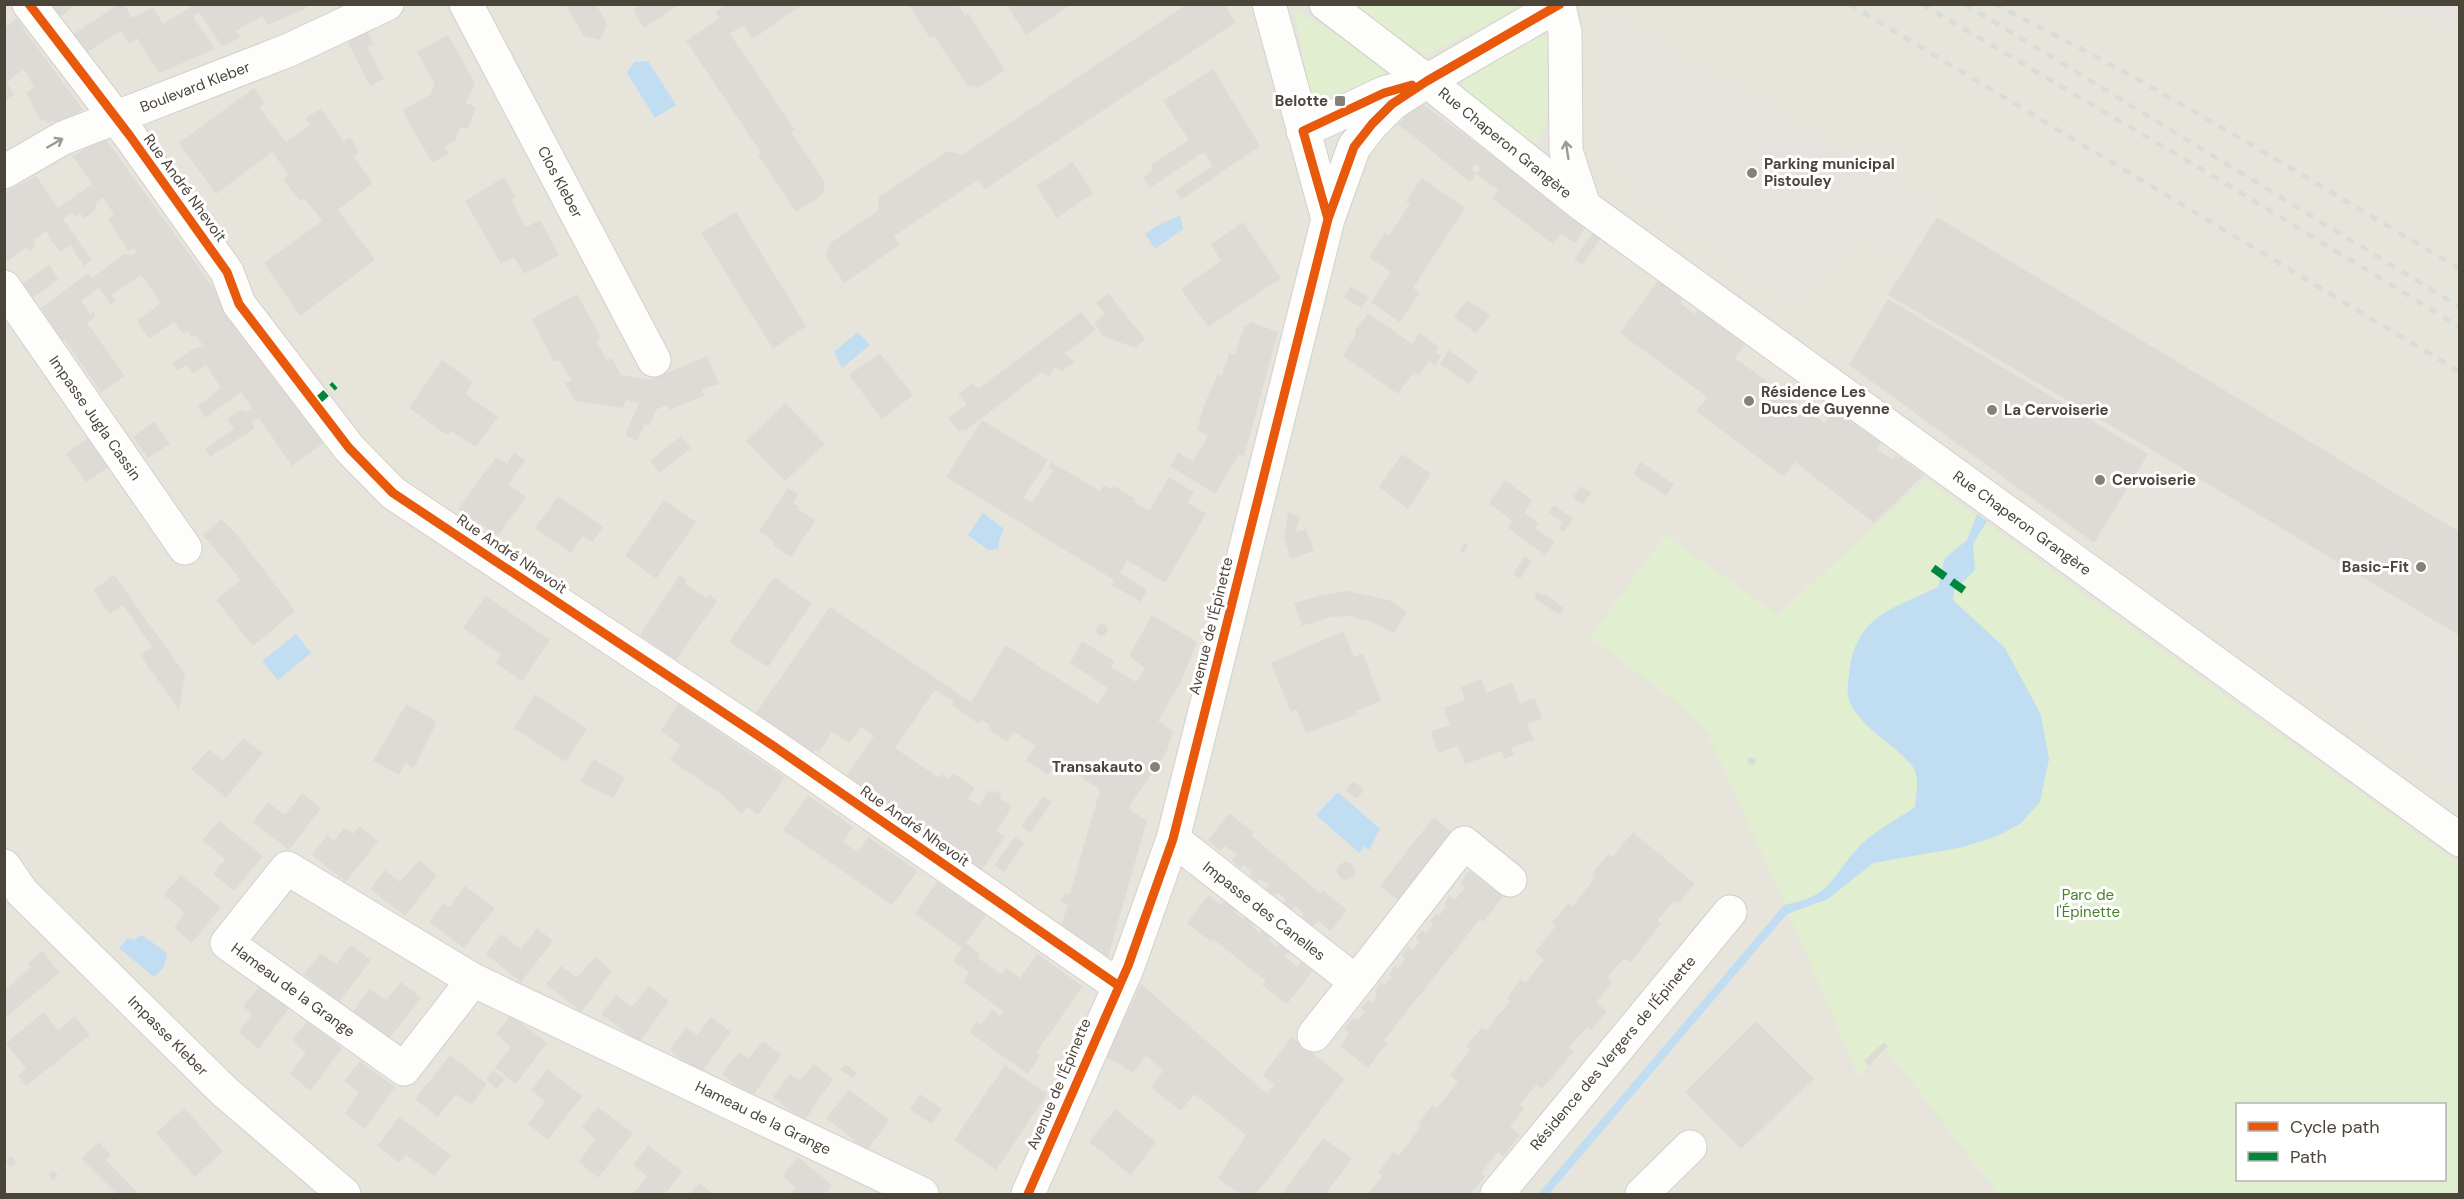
<svg xmlns="http://www.w3.org/2000/svg" width="2464" height="1199" viewBox="0 0 2464 1199" font-family="'DM Sans',sans-serif">
	<style>
		.residential { fill: #e7e4dc; fill-rule: evenodd }
		.green { fill: #e1eecf; fill-rule: evenodd }
		.parking { fill: #e6e3df }
		.water { fill: #c0ddf1 }
		.building { fill: #dedbd6 }
		.lines { fill: none; stroke-linecap: round; stroke-linejoin: round }
		.minor-casing { stroke: #d2d0cb; stroke-width: 35 }
		.minor { stroke: #fdfdfc; stroke-width: 33 }
		.rail { stroke: #dbdbda; stroke-width: 4.5; stroke-dasharray: 8 8; stroke-linecap: butt }
		.quiet { stroke: #00873e; stroke-width: 8; stroke-dasharray: 15 8; stroke-linecap: butt }
		.cycleway-casing { stroke: #fff; stroke-width: 13 }
		.cycleway { stroke: #e8590c; stroke-width: 9 }
		.oneway { stroke: #9b9791 }
		.poi-dot { fill: #868178; stroke: #fff; stroke-width: 2 }
		.labels { text-anchor: middle; stroke-width: 6; stroke-linejoin: round; paint-order: stroke }
		.street-label { font-size: 15px; fill: #4b4439; stroke: #fff }
		.poi-label { font-size: 15px; font-weight: bold; fill: #4b4439; stroke: #fff; text-anchor: start }
		.park-label { font-size: 15px; fill: #4a7f2a; stroke: #fff }
	</style>
	<rect width="100%" height="100%" fill="#f4f2ee"/>
	<path class="residential" d="M5,5H2459V1194H5ZM2238,1104H2444V1180H2238Z"/>
	<path class="green" d="M1353,5H1526L1419,59Z
		M1294,9L1400,73L1314,118Z
		M1535,34L1550,38L1547,123L1534,146L1459,92L1467,72Z
		M1925,479L2459,864V1194H1998L1887,1050L1858,1076L1780,893L1707,732L1675,701L1590,637L1665,535L1778,615ZM2238,1104H2444V1180H2238Z"/>
	<path class="parking" d="M2359,5H2459V24Z
		M1604,13L1933,206L1901,261L1864,239L1792,303L1646,200L1607,147L1600,31Z
		M2159,466L2459,650V788L2109,549Z"/>
	<path class="water" d="M648,61L676,105L655,118L627,73L634,62Z
		M1180,216L1183,229L1155,249L1145,234L1162,223Z
		M858,332L870,345L842,368L834,352Z
		M983,513L1004,529L999,540L998,549L988,550L968,535Z
		M1977,514L1987,521L1973,544L1975,570L1954,591L1953,600L2005,648L2041,715L2049,759L2040,802L2020,824L1997,836L1963,847L1873,863L1828,899L1787,914L1549,1194H1538L1784,905C1834,895 1827,881 1858,848C1871,833 1898,819 1915,807C1916,795 1920,778 1913,767C1904,753 1874,735 1862,720C1847,703 1846,695 1849,674C1856,615 1891,610 1938,587L1945,558L1967,540Z
		M296,634L311,653L278,680L262,661Z
		M1338,792L1380,829L1369,850L1365,846L1359,853L1316,815Z
		M142,935L167,953L164,967L154,977L119,948L128,938L134,940Z"/>
	<path class="building" d="M119,4H124L132,18L153,7L163,24L195,4H305L307,8L268,25L262,16L236,31L240,38L222,46L199,12L193,17L215,49L159,73L137,38L129,44L121,31L85,53L72,35Z
		M565,4H596L607,24L600,40L584,36Z
		M640,4H680L644,28L633,10Z
		M727,4H803L753,39L743,25L730,34L795,130L791,132L825,182L823,194L796,212L758,155L761,153L686,41L720,18L715,12Z
		M908,4H957L965,16L968,13L1005,70L979,87L967,85L934,36L930,38Z
		M1006,4H1072L1026,35Z
		M1187,4H1224L1236,22L985,189L978,180L894,236L900,245L844,283L826,256L829,244L878,211L879,197L948,151L962,155Z
		M50,5H75L59,18Z
		M16,18L83,110L56,125L54,121L48,124L45,120L41,121L26,93L34,87L24,69L7,82L14,94L4,102V24L7,26Z
		M363,22L374,44L367,47L384,79L370,86L342,31Z
		M448,35L475,83L466,103L476,107L468,129L460,127L455,141L444,146L449,154L432,163L402,110L430,95L435,84L417,52Z
		M1213,69L1260,146L1181,200L1175,191L1212,166L1204,152L1150,188L1143,177L1153,170L1151,165L1189,140L1163,101Z
		M254,88L265,103L259,107L286,142L310,125L305,119L321,108L343,141L350,137L359,152L354,157L373,183L338,210L375,260L300,316L264,263L322,221L304,198L300,201L283,179L288,174L272,152L216,194L179,143Z
		M1420,102L1587,226L1575,243L1561,234L1553,244L1493,199L1498,190L1476,174L1481,168L1475,164L1471,169L1476,174L1470,182L1398,124Z
		M105,138L325,442L292,466L259,418L252,422L254,429L210,457L205,449L234,429L227,419L241,410L247,412L252,408L241,392L205,418L198,406L221,388L206,365L193,373L186,365L177,371L172,363L193,349L204,346L195,335L192,337L188,331L183,334L174,322L149,339L137,321L161,303L141,275L111,295L116,301L111,305L99,288L81,301L90,314L94,312L96,316L87,323L125,376L101,392L64,339L62,340L41,308L88,273L92,278L124,254L133,255L137,252L134,248L129,251L108,220L114,214L103,198L96,202L95,210L84,219L80,213L76,217L72,212L63,219L92,260L84,266L70,245L60,252L49,238L47,230L33,241L36,246L29,251L27,247L8,261L4,256V193L36,176L58,208L92,184L72,156Z
		M1073,162L1093,193L1057,218L1036,186Z
		M504,177L516,198L511,200L526,227L540,220L559,255L524,274L514,257L501,264L465,201Z
		M1422,178L1465,208L1413,288L1420,293L1399,322L1371,302L1391,272L1369,257L1385,233L1389,236L1392,231L1410,204L1406,201Z
		M736,212L806,326L773,349L701,233Z
		M1937,217L2460,532V636L2152,450L1888,295Z
		M1243,222L1281,278L1208,327L1181,289L1221,261L1211,244Z
		M1594,231L1602,237L1582,265L1574,259Z
		M49,265L58,279L33,298L23,283Z
		M1659,279L1684,297L1680,303L1695,314L1698,309L1746,343L1735,358L1824,423L1834,409L1881,443L1877,449L1893,460L1896,455L1924,475L1874,523L1795,462L1784,476L1772,468L1696,411L1707,397L1620,333Z
		M1351,286L1369,298L1361,308L1344,297Z
		M577,294L601,338L596,341L607,360L612,358L621,375L650,380L707,356L719,384L702,389L704,396L670,410L667,405L657,409L649,426L645,424L637,441L625,435L639,403L626,400L623,408L575,401L565,383L571,380L559,360L554,362L532,319Z
		M1109,294L1145,339L1136,348L1104,337L1094,323L1105,314L1096,302Z
		M1888,299L2148,454L2094,543L1849,365Z
		M1467,300L1490,315L1476,333L1454,317Z
		M1081,312L1096,330L1064,354L1076,361L1062,371L1054,367L1050,377L1042,372L965,431L964,429L959,432L948,418L967,404L958,394L973,383L978,389Z
		M1368,313L1412,344L1420,333L1439,347L1436,352L1441,356L1435,366L1429,361L1419,376L1414,372L1398,394L1343,356L1356,334L1355,330Z
		M1251,322L1278,332L1244,456L1239,454L1215,494L1170,466L1178,453L1193,461L1208,436L1197,430L1204,405L1218,374L1222,376L1229,353L1235,355L1244,327Z
		M1449,350L1478,371L1469,384L1440,364Z
		M880,353L913,395L882,419L849,375Z
		M442,360L473,382L465,394L498,417L476,447L451,431L447,435L409,408Z
		M785,403L825,444L785,481L746,441Z
		M982,420L1048,460L1023,498L1032,503L1053,471L1048,467L1051,462L1100,491L1104,485L1111,489L1114,486L1136,499L1134,502L1149,511L1169,477L1194,492L1188,502L1206,514L1165,583L1127,560L1120,573L1147,590L1141,602L1112,585L1114,580L946,477Z
		M154,421L170,444L148,458L133,437Z
		M681,436L691,448L660,473L650,461Z
		M89,437L110,466L86,482L66,454Z
		M514,453L525,460L509,484L526,497L498,536L458,509L496,457L507,464Z
		M1402,454L1431,474L1408,509L1379,487Z
		M1641,462L1674,484L1666,496L1633,474Z
		M1505,480L1532,500L1525,513L1539,523L1535,528L1555,542L1545,555L1508,528L1512,521L1489,503Z
		M1581,486L1591,493L1583,504L1573,497Z
		M788,488L798,494L793,503L800,507L798,509L816,520L791,557L773,545L775,542L759,531Z
		M558,496L603,527L593,542L583,536L571,553L535,528Z
		M664,500L696,522L656,579L625,556Z
		M1554,505L1573,519L1563,532L1559,528L1563,522L1549,513Z
		M1288,513L1300,516L1296,532L1306,529L1314,551L1290,559L1284,536Z
		M221,519L234,531L295,611L253,646L216,600L241,580L203,535Z
		M1464,543L1468,546L1464,553L1460,550Z
		M1525,556L1532,561L1520,579L1513,574Z
		M114,575L185,674L179,710L140,655L152,647L123,605L110,614L93,590Z
		M680,575L687,580L685,584L706,598L710,595L717,601L676,660L640,635Z
		M774,577L812,603L768,667L729,642Z
		M1347,591L1389,600L1407,612L1394,633L1367,620L1357,619L1350,616L1331,617L1302,626L1294,603L1318,596Z
		M1537,592L1542,596L1545,594L1564,608L1559,615L1534,598Z
		M486,596L550,640L522,681L495,663L501,655L463,628Z
		M830,607L971,702L1006,645L1098,704L1108,688L1070,663L1082,641L1115,661L1111,667L1136,682L1145,668L1129,656L1152,615L1197,642L1181,682L1158,721L1173,731L1167,751L1128,808L1147,821L1108,957L1061,925L1068,904L1061,902L1064,893L1070,894L1100,790L1058,761L1048,775L1026,760L1036,746L1014,732L1007,742L988,729L990,725L987,723L982,720L979,724L952,705L954,702L935,690L895,748L939,778L942,774L949,779L953,773L975,788L968,798L979,805L989,790L994,794L997,790L1002,795L1000,798L1012,807L996,831L1005,837L982,870L846,776L874,736L861,727L849,743L832,732L819,752L815,750L812,753L755,714Z
		M1096 630a6 6 0 1 1 12 0a6 6 0 1 1-12 0Z
		M1343,631L1354,657L1363,654L1381,701L1356,711L1358,714L1306,733L1297,710L1291,712L1271,663Z
		M1482,679L1486,693L1512,683L1520,703L1535,698L1542,719L1527,724L1534,740L1511,748L1514,755L1504,759L1502,751L1465,764L1458,746L1438,753L1431,731L1450,725L1444,708L1465,700L1461,687Z
		M535,694L587,729L566,762L514,728Z
		M406,704L437,722L414,768L405,763L399,775L373,761Z
		M678,704L785,777L758,815L747,807L742,814L721,794L670,760L680,745L661,731Z
		M243,738L263,753L226,798L191,769L209,749L223,761Z
		M1751,757L1755,758L1756,762L1753,765L1748,764L1747,760Z
		M594,759L625,778L613,798L580,782Z
		M1354,781L1364,790L1356,799L1345,790Z
		M302,793L321,808L289,850L253,822L268,802L285,815Z
		M808,795L853,827L843,842L858,852L868,837L918,871L892,905L783,830Z
		M1043,796L1052,802L1030,833L1021,827Z
		M1229,813L1254,833L1252,836L1320,893L1323,890L1347,910L1331,931L1318,921L1313,926L1301,917L1304,913L1295,906L1292,910L1283,903L1286,899L1277,892L1275,896L1266,889L1269,885L1260,879L1257,882L1249,875L1252,871L1244,865L1240,868L1232,860L1237,855L1225,846L1220,851L1208,840Z
		M1435,818L1456,836L1402,904L1380,886L1432,819Z
		M219,821L263,856L234,891L213,874L225,859L202,840Z
		M359,826L378,841L346,882L312,855L327,835L334,841L344,828L353,834Z
		M1633,832L1695,884L1678,904L1674,901L1658,920L1661,924L1630,963L1624,958L1607,978L1612,983L1596,1002L1607,1011L1591,1030L1587,1027L1569,1047L1574,1051L1542,1089L1536,1085L1520,1105L1525,1108L1510,1126L1520,1135L1503,1156L1498,1152L1481,1173L1485,1177L1470,1194H1368L1382,1176L1378,1172L1394,1152L1399,1156L1421,1126L1418,1123L1432,1105L1437,1108L1458,1082L1450,1075L1470,1050L1466,1047L1482,1027L1486,1031L1510,1001L1507,998L1521,979L1525,983L1544,960L1535,952L1556,926L1552,923L1568,903L1573,906L1595,877L1592,874L1608,854L1612,857Z
		M1015,837L1024,843L1004,872L994,865Z
		M419,860L437,875L405,916L370,889L385,870L400,882Z
		M1337 871a9 9 0 1 1 18 0a9 9 0 1 1-18 0Z
		M1469,871L1503,897L1483,922L1480,919L1384,1040L1387,1043L1368,1068L1340,1046L1349,1033L1344,1029L1354,1017L1358,1020L1365,1012L1361,1008L1368,1000L1372,1003L1377,994L1375,991L1381,982L1385,985L1392,977L1389,974L1395,966L1398,968L1406,959L1402,956L1408,947L1413,950L1419,942L1416,938L1422,930L1426,933L1433,924L1430,921L1436,913L1439,916L1446,907L1444,904L1449,895L1455,900L1465,887L1460,883Z
		M181,875L221,907L192,943L174,928L185,913L164,895Z
		M937,882L986,915L966,943L980,954L978,958L1001,974L1006,968L1020,978L1037,954L1083,986L1036,1053L1040,1056L1028,1074L970,1033L976,1021L980,1025L992,1010L1000,1016L1003,1011L963,982L969,972L953,961L962,948L915,914Z
		M465,886L495,908L464,948L429,922L443,903L450,907Z
		M1209,895L1221,905L1225,899L1237,909L1234,912L1243,919L1246,916L1255,923L1252,926L1260,933L1262,930L1271,937L1269,940L1277,947L1280,944L1289,951L1285,957L1297,966L1301,962L1313,971L1287,1004L1262,985L1266,981L1213,939L1211,942L1187,923Z
		M537,928L553,941L521,982L486,954L501,934L521,949Z
		M351,945L371,960L339,1002L304,974L321,953L336,964Z
		M43,951L59,973L4,1019V991L31,967L28,963Z
		M595,957L612,971L581,1012L546,984L561,966L577,977Z
		M401,982L421,998L389,1039L352,1012L370,989L386,1000Z
		M1141,984L1266,1093L1275,1085L1263,1075L1292,1037L1345,1079L1256,1194H1240L1218,1178L1246,1135L1194,1094L1181,1111L1151,1087L1163,1071L1146,1056L1133,1073L1120,1064L1106,1058Z
		M260,986L289,1008L259,1049L238,1032L252,1015L243,1006Z
		M649,986L669,1001L639,1042L601,1014L616,995L632,1007Z
		M44,1012L58,1030L75,1016L90,1035L26,1086L18,1075L26,1069L6,1043Z
		M511,1015L547,1043L516,1084L495,1068L511,1047L496,1034Z
		M711,1017L731,1032L700,1074L670,1050L686,1027L697,1035Z
		M307,1021L342,1048L310,1091L290,1074L306,1053L292,1040Z
		M1756,1021L1814,1079L1741,1149L1685,1092Z
		M763,1041L781,1055L752,1097L722,1074L739,1052L749,1058Z
		M1884,1042L1888,1046L1869,1066L1864,1061Z
		M450,1055L487,1084L471,1105L456,1094L438,1117L415,1099Z
		M360,1061L395,1087L365,1129L345,1114L359,1092L344,1081Z
		M814,1064L833,1079L804,1121L773,1097L790,1074L799,1081Z
		M845,1064L857,1073L852,1078L840,1070Z
		M1005,1065L1047,1094L996,1170L954,1140Z
		M547,1069L582,1096L548,1140L528,1124L545,1101L531,1090Z
		M493,1070L505,1079L497,1089L486,1080Z
		M849,1090L890,1120L867,1150L826,1118Z
		M920,1094L942,1109L931,1124L910,1109Z
		M598,1107L633,1133L598,1178L579,1162L595,1139L582,1127Z
		M184,1108L223,1151L195,1177L156,1133Z
		M1115,1109L1156,1142L1131,1175L1089,1142Z
		M399,1117L451,1155L435,1176L406,1155L399,1163L377,1146Z
		M1323,1138L1352,1158L1326,1194H1282Z
		M99,1142L111,1155L106,1160L139,1194H117L81,1158Z
		M648,1145L682,1171L665,1194H633L647,1176L633,1165Z
		M11,1156L17,1163L11,1168L6,1161Z
		M798,1157L832,1185L825,1194H790L796,1187L782,1176Z
		M54,1171L58,1176L53,1181L48,1175Z
		M699,1183L713,1194H690Z"/>
	<g class="lines">
		<g class="minor-casing">
			<path id="minor" d="M29,4L130,136L227,272L239,304L349,448L393,493L772,745L1119,986
				M466,4L654,360
				M1269,4L1328,219
				M1326,4L1427,81L1584,206L2460,840
				M1559,6L1565,32L1566,151L1584,206
				M1303,131L1384,93L1399,89
				M4,172L63,138L289,50L387,4
				M4,287L185,548
				M1173,839L1356,982L1314,1035
				M4,866L22,892L225,1092L344,1194
				M473,980L404,1069L227,943L287,868L473,980L922,1194
				M1356,982L1464,843L1510,880
				M1028,1194L1128,966L1173,839L1328,219L1354,147L1372,124L1392,104L1427,81L1560,4
				M1497,1194L1730,912
				M1642,1194L1690,1147"/>
		</g>
		<use href="#minor" class="minor"/>
		<path class="rail" d="M1849,4L2460,372
			M1922,4L2233,188L2460,327
			M1965,4L2460,307
			M1994,4C2154,83 2306,178 2460,269"/>
		<path class="quiet" d="M315,403L335,385
			M1933,568L1965,591"/>
		<g class="cycleway-casing">
			<path id="cycleway" d="M29,4L130,136L227,272L239,304L349,448L393,493L772,745L1119,986
				M1328,219L1303,131L1384,93L1412,85
				M1028,1194L1128,966L1173,839L1328,219L1354,147L1372,124L1392,104L1427,81L1560,4"/>
		</g>
		<use href="#cycleway" class="cycleway"/>
	</g>
	<defs><path id="oneway-shaft" d="M-6 0H5M1.5-3L5.5 0L1.5 3" fill="none" stroke-width="1.6" stroke-linecap="round" stroke-linejoin="round" transform="scale(1.5)"/></defs>
	<g class="oneway">
		<use href="#oneway-shaft" transform="translate(55 143) rotate(-30)"/>
		<use href="#oneway-shaft" transform="translate(1567 150) rotate(-99)"/>
	</g>
	<g class="poi-dot">
		<rect x="1334" y="95" width="12" height="12" rx="3"/>
		<circle cx="1752" cy="173" r="6"/>
		<circle cx="1749" cy="401" r="6"/>
		<circle cx="1992" cy="410" r="6"/>
		<circle cx="2100" cy="480" r="6"/>
		<circle cx="2421" cy="567" r="6"/>
		<circle cx="1155" cy="767" r="6"/>
	</g>
	<g class="labels">
		<g class="street-label">
			<text transform="translate(195 87) rotate(-21)" y="5">Boulevard Kleber</text>
			<text transform="translate(1505 143) rotate(39)" y="5">Rue Chaperon Grangère</text>
			<text transform="translate(560 182) rotate(62)" y="5">Clos Kleber</text>
			<text transform="translate(185 188) rotate(54)" y="5">Rue André Nhevoit</text>
			<text transform="translate(95 418) rotate(55)" y="5">Impasse Jugla Cassin</text>
			<text transform="translate(2022 523) rotate(36)" y="5">Rue Chaperon Grangère</text>
			<text transform="translate(512 554) rotate(34)" y="5">Rue André Nhevoit</text>
			<text transform="translate(1211 626) rotate(-76)" y="5">Avenue de l'Épinette</text>
			<text transform="translate(915 826) rotate(35)" y="5">Rue André Nhevoit</text>
			<text transform="translate(1264 911) rotate(38)" y="5">Impasse des Canelles</text>
			<text transform="translate(293 990) rotate(36)" y="5">Hameau de la Grange</text>
			<text transform="translate(168 1036) rotate(45)" y="5">Impasse Kleber</text>
			<text transform="translate(1613 1053) rotate(-50)" y="5">Résidence des Vergers de l'Épinette</text>
			<text transform="translate(1059 1084) rotate(-67)" y="5">Avenue de l'Épinette</text>
			<text transform="translate(763 1118) rotate(26)" y="5">Hameau de la Grange</text>
		</g>
		<g class="poi-label">
			<text x="1328" y="106" text-anchor="end">Belotte</text>
			<text x="1764" y="169">Parking municipal<tspan x="1764" dy="17">Pistouley</tspan></text>
			<text x="1761" y="397">Résidence Les<tspan x="1761" dy="17">Ducs de Guyenne</tspan></text>
			<text x="2004" y="415">La Cervoiserie</text>
			<text x="2112" y="485">Cervoiserie</text>
			<text x="2409" y="572" text-anchor="end">Basic-Fit</text>
			<text x="1143" y="772" text-anchor="end">Transakauto</text>
		</g>
		<g class="park-label">
			<text x="2088" y="900">Parc de<tspan x="2088" dy="17">l'Épinette</tspan></text>
		</g>
	</g>
	<rect width="2464" height="1199" fill="none" stroke="#4b4439" stroke-width="12"/>
	<rect x="2236" y="1103" width="210" height="78" fill="#ffffff" stroke="#b7b4b0" stroke-width="1.5"/>
	<rect x="2248" y="1122" width="30" height="9" fill="#e8590c" stroke="#b7b4b0" stroke-width="1.5"/>
	<text x="2290" y="1133" font-size="18" fill="#4b4439">Cycle path</text>
	<rect x="2248" y="1152" width="30" height="9" fill="#00873e" stroke="#b7b4b0" stroke-width="1.5"/>
	<text x="2290" y="1163" font-size="18" fill="#4b4439">Path</text>
</svg>
